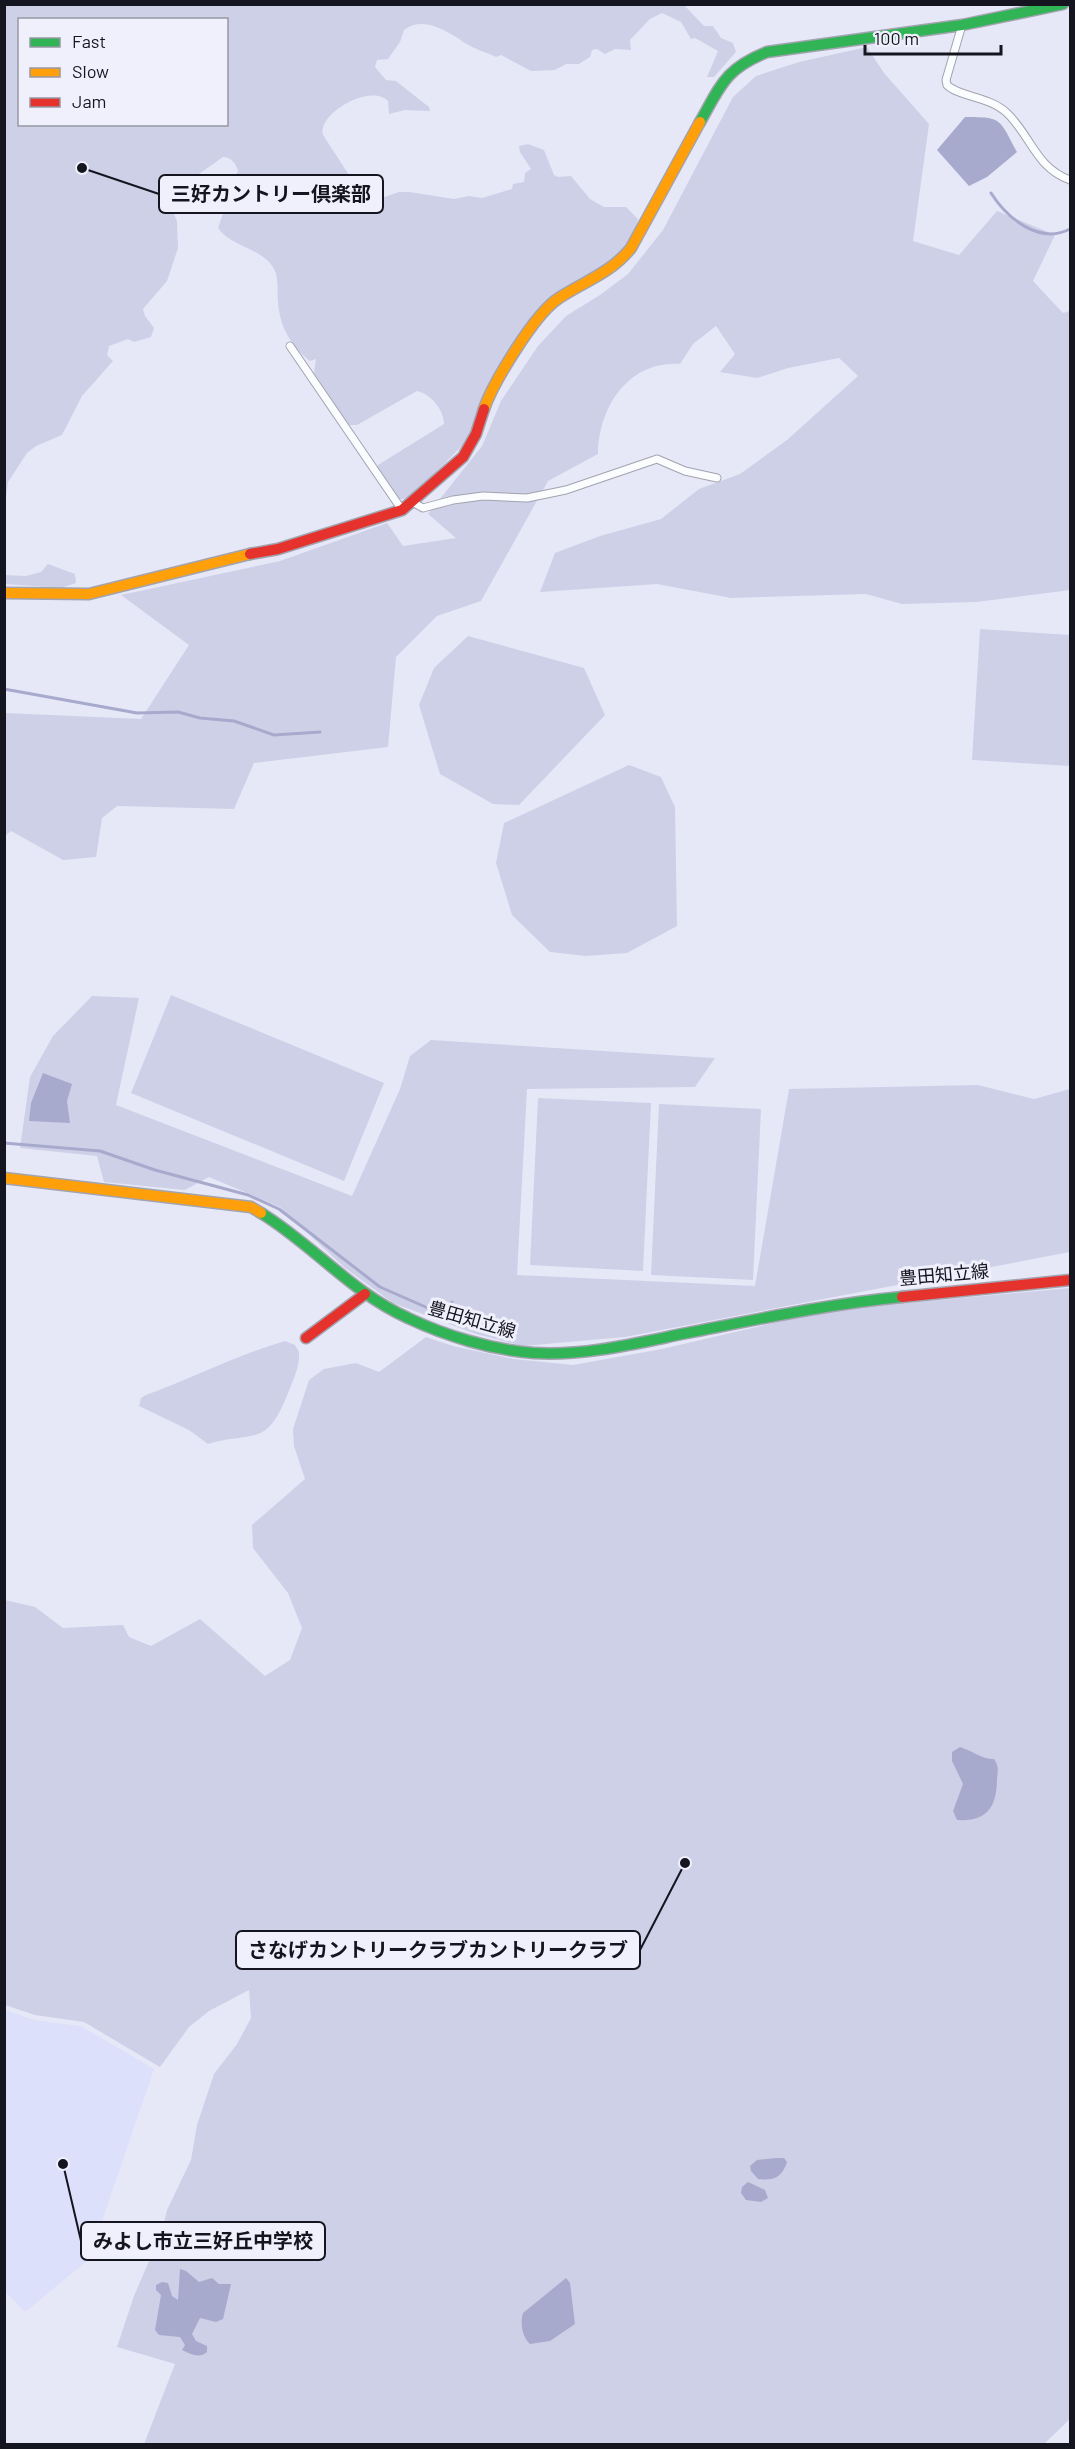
<svg xmlns="http://www.w3.org/2000/svg" width="1075" height="2449" viewBox="0 0 1075 2449" font-family="Barlow,'Noto Sans JP',sans-serif">
	<style>
		.built { fill: #dde0fa }
		.green { fill: #ced0e8; fill-rule: evenodd }
		.water { fill: #a7aacc }
		.lines { fill: none; stroke-linecap: round; stroke-linejoin: round }
		.stream { stroke: #a7aacc; stroke-width: 3 }
		.street-casing { stroke: #a2a3af; stroke-width: 9 }
		.fast-casing { stroke: #a2a3af; stroke-width: 13 }
		.slow-casing { stroke: #a2a3af; stroke-width: 13 }
		.jam-casing { stroke: #a2a3af; stroke-width: 13 }
		.street { stroke: #fbfcfe; stroke-width: 7 }
		.fast { stroke: #30b455; stroke-width: 10 }
		.slow { stroke: #ff9f0a; stroke-width: 10 }
		.jam { stroke: #e5322d; stroke-width: 10 }
		.labels { text-anchor: middle; stroke-width: 6; stroke-linejoin: round; paint-order: stroke }
		.street-label { font-size: 18px; fill: #14151f; stroke: #eff0fc }
		.leader { fill: none; stroke: #14151f; stroke-width: 2 }
		.callout-dot { fill: #14151f; stroke: #eff0fc; stroke-width: 2 }
		.callout { fill: #eff0fc; stroke: #14151f; stroke-width: 2 }
		.callout-label { font-size: 20px; text-anchor: middle; font-weight: bold; fill: #14151f }
	</style>
	<rect width="100%" height="100%" fill="#e6e8f7"/>
	<path class="built" d="M5,2010L34,2020L81,2026L154,2069L89,2259L25,2312L5,2291Z"/>
	<path class="green" d="M5,5H684L704,26H713L721,38L733,43L736,52L714,77H707L718,51L695,38L691,39L681,22L662,13L650,19L630,40L631,50L615,49L605,54L597,49L592,50L590,57L579,64H566L555,70L531,71L501,55L496,57C486,52 474,49 465,43C448,32 424,15 404,30L400,42L388,59L377,60L375,67L386,80L396,81L429,107L430,111L405,110L389,114L388,101C370,83 317,114 323,135L351,178L355,189L367,201H373L399,192H409L454,199L469,196L482,198L512,189L513,184L524,182L525,173L531,169L520,152L519,146L528,144L544,150L554,175L558,177L571,176L590,199L604,207H626L638,219L635,232L618,256L599,270L549,298L529,321L486,393L473,427L462,446L417,491L407,498L397,500L377,469L378,465L444,424C444,410 431,394 417,391L357,425H349L345,421L314,373L316,359L310,361C291,346 279,326 278,301C277,291 279,278 274,269C263,248 231,247 218,228L238,170C235,163 231,157 223,157L176,190L167,199L177,221L178,248L167,281L143,309L145,316L154,328L151,337L134,342L128,339L109,346L107,355L113,361L82,396L62,435L36,446L27,453L8,482L5,506ZM20,20H226V124H20Z
		M867,47L884,73L929,124L913,241L959,255L997,211L1055,235L1033,281L1063,313L1070,311V590L976,602L902,604L866,594L731,598L657,584L540,592L555,553L600,536L661,519L699,489L740,474L787,440L858,376L839,358L788,368L757,378L720,372L735,354L716,326L693,344L680,364C628,361 599,407 598,454L548,481L481,601L437,616L396,657L388,747L254,763L234,809L117,806L102,818L96,857L63,860L11,831L5,836V713L141,719L189,645L121,595L280,561L387,523L403,546L456,538L428,514L482,446L501,401L538,346L566,316L600,295L628,274L663,230L733,97L756,76L799,62Z
		M48,564L75,574L76,583L61,588L5,584V575L26,576L41,572Z
		M980,629L1070,635V766L972,760Z
		M468,636L584,668L605,715L519,805L493,804L440,774L419,705L434,668Z
		M629,765L661,777L675,807L677,926L627,953L586,956L550,952L512,915L496,863L504,823Z
		M171,995L384,1083L344,1181L131,1093Z
		M92,996L139,998L116,1105L352,1196L400,1089L410,1056L431,1040L715,1058L695,1087L527,1089L517,1275L755,1286L789,1089L978,1085L1034,1099L1070,1089V1252L625,1337L523,1346L476,1334L393,1303L345,1268L280,1207L209,1177L185,1190L104,1182L97,1156L20,1148L30,1077L53,1036Z
		M538,1098L651,1103L643,1271L530,1265Z
		M659,1104L761,1109L753,1280L651,1275Z
		M1070,1288V2419L1044,2444H144L175,2364L117,2347L134,2296L162,2231L167,2210L191,2160L197,2125L214,2074L237,2044L251,2018L249,1990L209,2011L189,2027L160,2067L84,2022L35,2015L5,2005V1600L35,1607L63,1628L123,1625L129,1637L151,1646L200,1619L265,1676L290,1660L302,1628L288,1593L253,1548L252,1525L305,1479L294,1446L293,1429L309,1380L324,1369L356,1363L379,1372L426,1337L453,1346L514,1359L573,1365L662,1349L829,1310Z
		M285,1341L295,1345L299,1352C300,1367 293,1380 288,1393C266,1449 255,1430 208,1444L189,1430L139,1406L141,1398L146,1395C193,1378 237,1355 285,1341Z"/>
	<path class="water" d="M965,117C1003,117 999,119 1017,152L987,177L969,186L937,150Z
		M43,1073L72,1084L67,1101L70,1123L29,1121L31,1103Z
		M960,1747C973,1751 981,1759 994,1759C999,1766 998,1771 997,1778C997,1806 988,1822 957,1820L953,1811L963,1784L952,1761V1752Z
		M776,2158H784L787,2162C782,2178 773,2181 758,2179L751,2171L750,2166L757,2160Z
		M748,2182L765,2190L768,2198L761,2202L746,2200L741,2193L742,2187Z
		M180,2269L186,2271L199,2282L212,2278L219,2284H231L223,2319L216,2322L200,2318L192,2334L196,2341L207,2346V2352C199,2359 191,2354 182,2350L185,2345L180,2337L159,2335L155,2330L161,2295L156,2290V2285L162,2282L168,2283L172,2296L178,2300Z
		M566,2278L570,2283L575,2324L550,2341L530,2344C522,2337 520,2323 523,2313Z"/>
	<g class="lines">
		<path class="stream" d="M991,193C1007,218 1039,245 1070,229
			M4,689L137,713L178,712L200,718L234,721L274,735L320,732
			M4,1143L100,1151L155,1170L248,1195L279,1209L380,1287L437,1312L442,1311L452,1302"/>
		<g class="street-casing">
			<path id="street" d="M962,25L946,80L947,85C959,97 989,96 1007,113C1031,136 1036,168 1070,180
				M290,346L402,510
				M414,503L423,508L453,500L483,496L527,498L566,490L657,459L685,471L717,478"/>
		</g>
		<g class="fast-casing">
			<path id="fast" d="M700,122C721,85 725,69 767,52L962,25L1063,4
				M261,1213C312,1244 352,1293 408,1318C446,1336 492,1350 534,1353C586,1356 637,1343 687,1333C759,1319 829,1304 902,1297"/>
		</g>
		<g class="slow-casing">
			<path id="slow" d="M484,409C493,383 535,313 559,298C585,281 611,273 631,248L700,122
				M4,593L89,594L250,554
				M4,1178L251,1207L261,1213"/>
		</g>
		<g class="jam-casing">
			<path id="jam" d="M250,554L278,549L402,510L463,457L476,434L484,409
				M902,1297L1070,1280
				M306,1338L365,1294"/>
		</g>
		<use href="#street" class="street"/>
		<use href="#fast" class="fast"/>
		<use href="#slow" class="slow"/>
		<use href="#jam" class="jam"/>
	</g>
	<g class="labels">
		<g class="street-label">
			<text transform="translate(944 1275) rotate(-5)" y="6">豊田知立線</text>
			<text transform="translate(472 1320) rotate(16)" y="6">豊田知立線</text>
		</g>
	</g>
	<path class="leader" d="M82 168L159 194M685 1863L640 1950M63 2164L81 2241"/>
	<g class="callout-dot">
		<circle cx="82" cy="168" r="6"/>
		<circle cx="685" cy="1863" r="6"/>
		<circle cx="63" cy="2164" r="6"/>
	</g>
	<g class="callout">
		<rect x="159" y="175" width="224" height="38" rx="6"/>
		<rect x="236" y="1931" width="404" height="38" rx="6"/>
		<rect x="81" y="2222" width="244" height="38" rx="6"/>
	</g>
	<g class="callout-label">
		<text x="271" y="201">三好カントリー倶楽部</text>
		<text x="438" y="1957">さなげカントリークラブカントリークラブ</text>
		<text x="203" y="2248">みよし市立三好丘中学校</text>
	</g>
	<rect width="1075" height="2449" fill="none" stroke="#14151f" stroke-width="12"/>
	<rect x="18" y="18" width="210" height="108" fill="#eff0fc" stroke="#9798a4" stroke-width="1.5"/>
	<rect x="30" y="38" width="30" height="9" fill="#30b455" stroke="#9798a4" stroke-width="1.5"/>
	<text x="72" y="48" font-size="18" fill="#14151f">Fast</text>
	<rect x="30" y="68" width="30" height="9" fill="#ff9f0a" stroke="#9798a4" stroke-width="1.5"/>
	<text x="72" y="78" font-size="18" fill="#14151f">Slow</text>
	<rect x="30" y="98" width="30" height="9" fill="#e5322d" stroke="#9798a4" stroke-width="1.5"/>
	<text x="72" y="108" font-size="18" fill="#14151f">Jam</text>
	<path d="M865 45v9h136v-9" fill="none" stroke="#14151f" stroke-width="3"/>
	<text x="874" y="45" font-size="18" fill="#14151f" stroke="#eff0fc" stroke-width="4.5" paint-order="stroke">100 m</text>
</svg>
